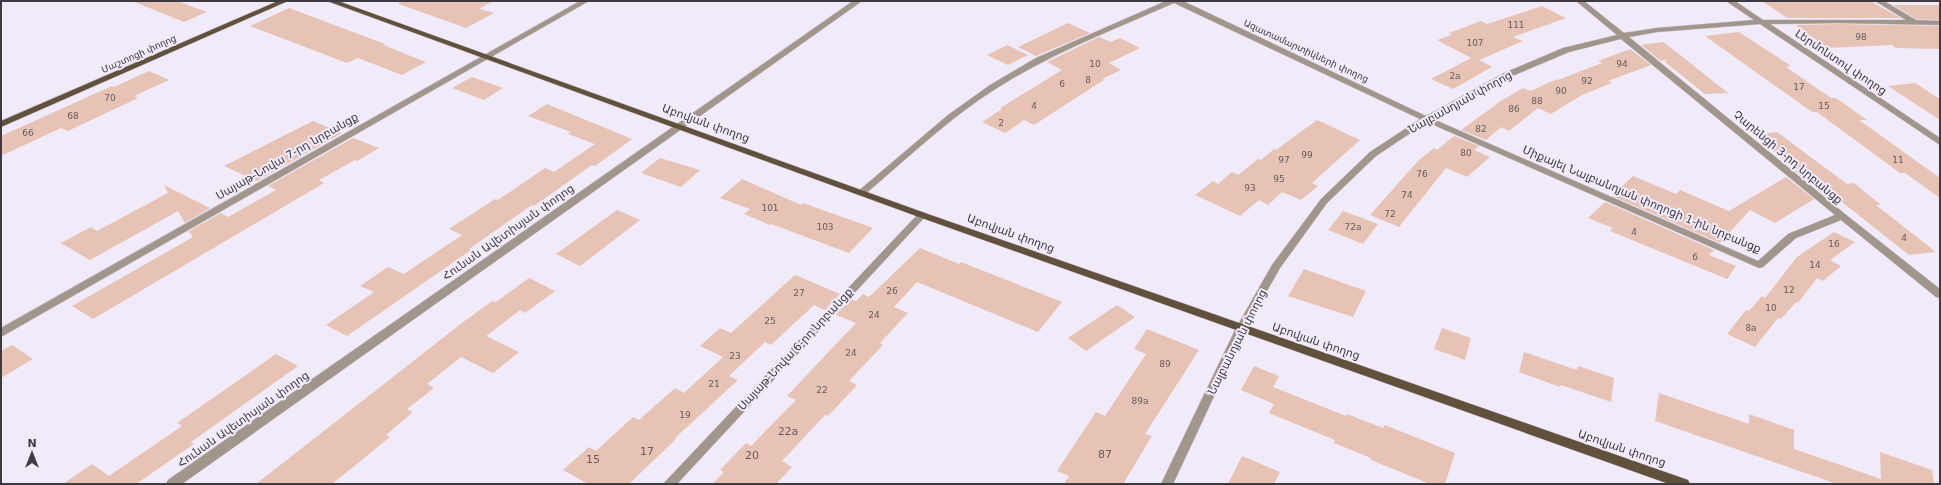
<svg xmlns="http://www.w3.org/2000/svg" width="1941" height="485" viewBox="0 0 1941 485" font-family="'DejaVu Sans','Noto Sans Armenian',sans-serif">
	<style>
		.building { fill: #e6c3b4 }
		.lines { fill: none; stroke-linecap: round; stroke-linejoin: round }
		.minor-casing { stroke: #cdc7d4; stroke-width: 1 }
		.major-casing { stroke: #cdc7d4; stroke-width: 1 }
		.minor { fill: #a0968b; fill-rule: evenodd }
		.major { fill: #60503c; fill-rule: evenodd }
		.labels { text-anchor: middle; stroke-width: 4; stroke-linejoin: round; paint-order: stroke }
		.number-label { font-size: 9px; fill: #675c5d }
		.far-street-label { font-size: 9px; fill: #3d3a40; stroke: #f1eaf9 }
		.street-label { font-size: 11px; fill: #3d3a40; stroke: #f1eaf9 }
		.near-number-label { font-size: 11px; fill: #675c5d }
	</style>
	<rect width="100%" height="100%" fill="#f1eaf9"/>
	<path class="building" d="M132,1H177L207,12L184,22Z
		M399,1H493L479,9L494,13L466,28L399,4Z
		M1764,2H1872L1901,18H1787Z
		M1893,5H1940V20L1916,19Z
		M1542,6L1566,18L1513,37L1523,41L1479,60L1492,67L1453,89L1431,79L1471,58L1437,40L1452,35L1449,33L1481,21L1487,24Z
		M289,8L385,44L383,45L426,62L402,75L358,58L347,63L250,26Z
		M1068,23L1090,33L1036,56L1018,47Z
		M1840,24L1940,26V49L1896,48L1892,45L1827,48L1796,25Z
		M1739,32L1791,66L1786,67L1831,98H1836L1867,120H1859L1940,178V198L1905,173H1900L1817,112H1812L1705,36Z
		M1099,37L1111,42L1120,38L1140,48L1109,63L1121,70L1102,79L1104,80L1034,125L1024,120L1005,133L982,122L1002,109L1000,108L1062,70L1047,62Z
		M1663,42L1679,54L1728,93L1705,94L1665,62L1667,59L1661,61L1641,45Z
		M1007,45L1028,55L1008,65L987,55Z
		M1630,49L1651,65L1608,81L1612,83L1582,95L1551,114L1538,108L1509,131L1501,127L1486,140L1461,130L1501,101L1523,88L1531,91L1557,79L1558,80L1602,63L1598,61Z
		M149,71L169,80L134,96L138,98L68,131L61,128L1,156V136L112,86L114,87Z
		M472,77L503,88L484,100L452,88Z
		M1915,83L1940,99V120L1888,86Z
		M547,104L632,139L595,166L592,165L534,206L532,205L469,249L471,250L347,336L326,325L374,292L360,286L388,267L404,274L462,235L449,229L495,199L498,200L545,168L554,172L595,144L568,134L571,132L528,116Z
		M1317,120L1360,140L1312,183L1318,186L1301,200L1282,192L1268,205L1259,200L1240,216L1195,195L1213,181L1218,184L1232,172L1238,175L1258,159L1261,160L1274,149L1276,150Z
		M313,121L342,133L257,181L224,166Z
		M1777,132L1847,184L1854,183L1881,205H1876L1936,252L1909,255L1828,191L1823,194L1795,171L1798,170L1753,135Z
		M1454,136L1479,146L1474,150L1490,157L1467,177L1446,168L1399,227L1370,215L1418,161L1434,148L1437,150Z
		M353,138L379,148L357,161L355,160L319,180L324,183L93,319L72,306L193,237L189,231L221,213L228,217L276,190L268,186Z
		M660,158L700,170L681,187L641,173Z
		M1633,176L1676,194L1680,190L1729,211L1786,177L1814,199L1775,223L1750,210L1720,243L1612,196Z
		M742,179L801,205L803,203L873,228L849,253L771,224L770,225L744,214L750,209L720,198Z
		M164,185L210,208L185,223L178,211L90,260L61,243L91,227L97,231L168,193Z
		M1605,202L1714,250L1709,255L1736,266L1727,279L1610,231L1613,228L1588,218Z
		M617,210L640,220L580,266L556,254Z
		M1343,211L1378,224L1363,244L1328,230Z
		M1834,232L1855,242L1830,260L1841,266L1823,281L1817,278L1798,303L1796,302L1781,319L1778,318L1755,347L1727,334L1746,310L1749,311L1762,296L1765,298L1797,257Z
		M920,248L959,264L961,262L1062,302L1038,332L917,282L894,307L908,313L880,343L883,345L849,381L857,385L828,416L825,415L782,461L792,467L776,484H713L724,472L720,470L746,443L751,446L796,400L787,396L856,323L836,315L851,299L856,301L863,294L869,297Z
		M1304,269L1366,291L1353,317L1288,296Z
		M795,275L840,294L825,310L814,305L771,345L765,342L729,376L738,380L674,439H676L629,484H588L563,470L589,447L596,451L633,417L639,420L675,388L684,393L723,357L700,346L720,328L731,333Z
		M529,278L555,291L525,313L520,310L486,336L519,352L493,373L461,357L427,384L434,388L407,409L413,412L386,435L390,437L332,484H256L462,323L492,301L496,302Z
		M1117,305L1135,317L1086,351L1068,338Z
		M1442,328L1471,338L1465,360L1434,349Z
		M1147,329L1199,350L1145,434L1152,436L1123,484H1064L1069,476L1057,471L1096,412L1105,416L1146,354L1134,349Z
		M12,345L33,359L1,378V351Z
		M1524,352L1577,370L1578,366L1614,378L1611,402L1561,385L1560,387L1519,372Z
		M276,354L298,366L191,442L194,444L136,484H63L92,464L109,476L182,426L177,423Z
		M1254,366L1279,376L1273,387L1346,416L1347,414L1383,428L1385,425L1455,453L1445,484H1430L1371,460V458L1334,443L1335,440L1269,413L1274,404L1241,390Z
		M1659,393L1749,424V414L1794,430V449L1881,479L1880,452L1932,470L1934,484H1837L1655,421Z
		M1242,456L1280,472L1274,484H1228Z"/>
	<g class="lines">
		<g class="minor-casing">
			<path id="minor" d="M580,1H589L1,337V328Z
				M853,1H862L182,484H166L168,480Z
				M1166,1H1183L1426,116L1504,73L1563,48L1617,35L1576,1H1584L1624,33L1657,28L1754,20L1726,1H1735L1763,20H1906L1875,1H1884L1916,20L1940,21V25L1840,23L1770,24L1940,138V145L1760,24L1657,32L1629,37L1845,214L1940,289V298L1936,297L1841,220L1796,238L1763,267L1759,268L1427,122L1376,156L1327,203L1280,268L1246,328L1173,484H1161L1236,328L1272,265L1321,199L1370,152L1420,119L1174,3C1115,29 1052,53 997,88C949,118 907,159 864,195H858L856,193L948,115L990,85L1036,58ZM1621,39L1835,215L1788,234L1758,261L1433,119L1510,77L1569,52Z
				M922,212L925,213L927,215L925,217L677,484H663L919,213Z"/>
		</g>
		<g class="major-casing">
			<path id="major" d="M278,1H288L1,127V121Z
				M327,1H338L925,213L1688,480L1690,484H1669L919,217Z"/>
		</g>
		<use href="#minor" class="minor"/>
		<use href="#major" class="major"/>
	</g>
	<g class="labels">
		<g class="number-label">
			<text x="1516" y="28">111</text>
			<text x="1861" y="40">98</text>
			<text x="1475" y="46">107</text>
			<text x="1095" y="67">10</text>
			<text x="1622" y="67">94</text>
			<text x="1455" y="79">2a</text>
			<text x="1088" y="83">8</text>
			<text x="1587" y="84">92</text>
			<text x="1062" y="87">6</text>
			<text x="1799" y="90">17</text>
			<text x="1561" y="94">90</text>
			<text x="110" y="101">70</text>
			<text x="1537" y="104">88</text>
			<text x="1034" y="109">4</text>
			<text x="1824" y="109">15</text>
			<text x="1514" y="112">86</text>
			<text x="73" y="119">68</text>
			<text x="1001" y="126">2</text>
			<text x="1481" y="132">82</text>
			<text x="28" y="136">66</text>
			<text x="1466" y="156">80</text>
			<text x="1307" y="158">99</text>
			<text x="1284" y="163">97</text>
			<text x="1898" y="163">11</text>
			<text x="1422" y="177">76</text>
			<text x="1279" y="182">95</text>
			<text x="1250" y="191">93</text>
			<text x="1407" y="198">74</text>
			<text x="770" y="211">101</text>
			<text x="1390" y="217">72</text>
			<text x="825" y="230">103</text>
			<text x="1353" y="230">72a</text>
			<text x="1634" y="235">4</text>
			<text x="1904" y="241">4</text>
			<text x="1834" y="247">16</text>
			<text x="1695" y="260">6</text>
			<text x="1815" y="268">14</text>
			<text x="1789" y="293">12</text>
			<text x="892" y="294">26</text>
			<text x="799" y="296">27</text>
			<text x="1771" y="311">10</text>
			<text x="874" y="318">24</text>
			<text x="770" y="324">25</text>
			<text x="1751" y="331">8a</text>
			<text x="851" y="356">24</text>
			<text x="735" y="359">23</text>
			<text x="1165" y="367">89</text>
			<text x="714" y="387">21</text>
			<text x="822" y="393">22</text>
			<text x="1140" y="404">89a</text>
			<text x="685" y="418">19</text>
		</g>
		<g class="far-street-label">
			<text transform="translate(1306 51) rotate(25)" y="3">Ազատամարտիկների փողոց</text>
			<text transform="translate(139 54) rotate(-24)" y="3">Մաշտոցի փողոց</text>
		</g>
		<g class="street-label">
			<text transform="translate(1841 62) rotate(34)" y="4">Լերմոնտով փողոց</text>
			<text transform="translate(1460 102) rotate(-29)" y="4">Նալբանդյան փողոց</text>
			<text transform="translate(706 123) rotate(20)" y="4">Աբովյան փողոց</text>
			<text transform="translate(287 156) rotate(-30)" y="4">Սայաթ-Նովա 7-րդ նրբանցք</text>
			<text transform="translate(1788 157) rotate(40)" y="4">Չարենցի 3-րդ նրբանցք</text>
			<text transform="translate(1642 199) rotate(23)" y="4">Միքայել Նալբանդյան փողոցի 1-ին նրբանցք</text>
			<text transform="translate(508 232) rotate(-35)" y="4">Հունան Ավետիսյան փողոց</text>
			<text transform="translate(1011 233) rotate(20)" y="4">Աբովյան փողոց</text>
			<text transform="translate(1316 341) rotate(19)" y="4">Աբովյան փողոց</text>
			<text transform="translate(1237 342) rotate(-63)" y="4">Նալբանդյան փողոց</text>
			<text transform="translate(795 349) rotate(-47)" y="4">Սայաթ-Նովա 6-րդ նրբանցք</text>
			<text transform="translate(243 419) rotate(-35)" y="4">Հունան Ավետիսյան փողոց</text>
			<text transform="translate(1622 448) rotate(19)" y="4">Աբովյան փողոց</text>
		</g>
		<g class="near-number-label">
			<text x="788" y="435">22a</text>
			<text x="647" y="455">17</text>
			<text x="1105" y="458">87</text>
			<text x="752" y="459">20</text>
			<text x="593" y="463">15</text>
		</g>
	</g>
	<rect width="1941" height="485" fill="none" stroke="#3d3a40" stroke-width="4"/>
	<g transform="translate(32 453)" stroke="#f1eaf9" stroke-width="3" paint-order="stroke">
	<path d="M0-3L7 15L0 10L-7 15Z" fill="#3d3a40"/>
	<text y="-6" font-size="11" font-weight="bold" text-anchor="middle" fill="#3d3a40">N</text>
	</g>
</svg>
